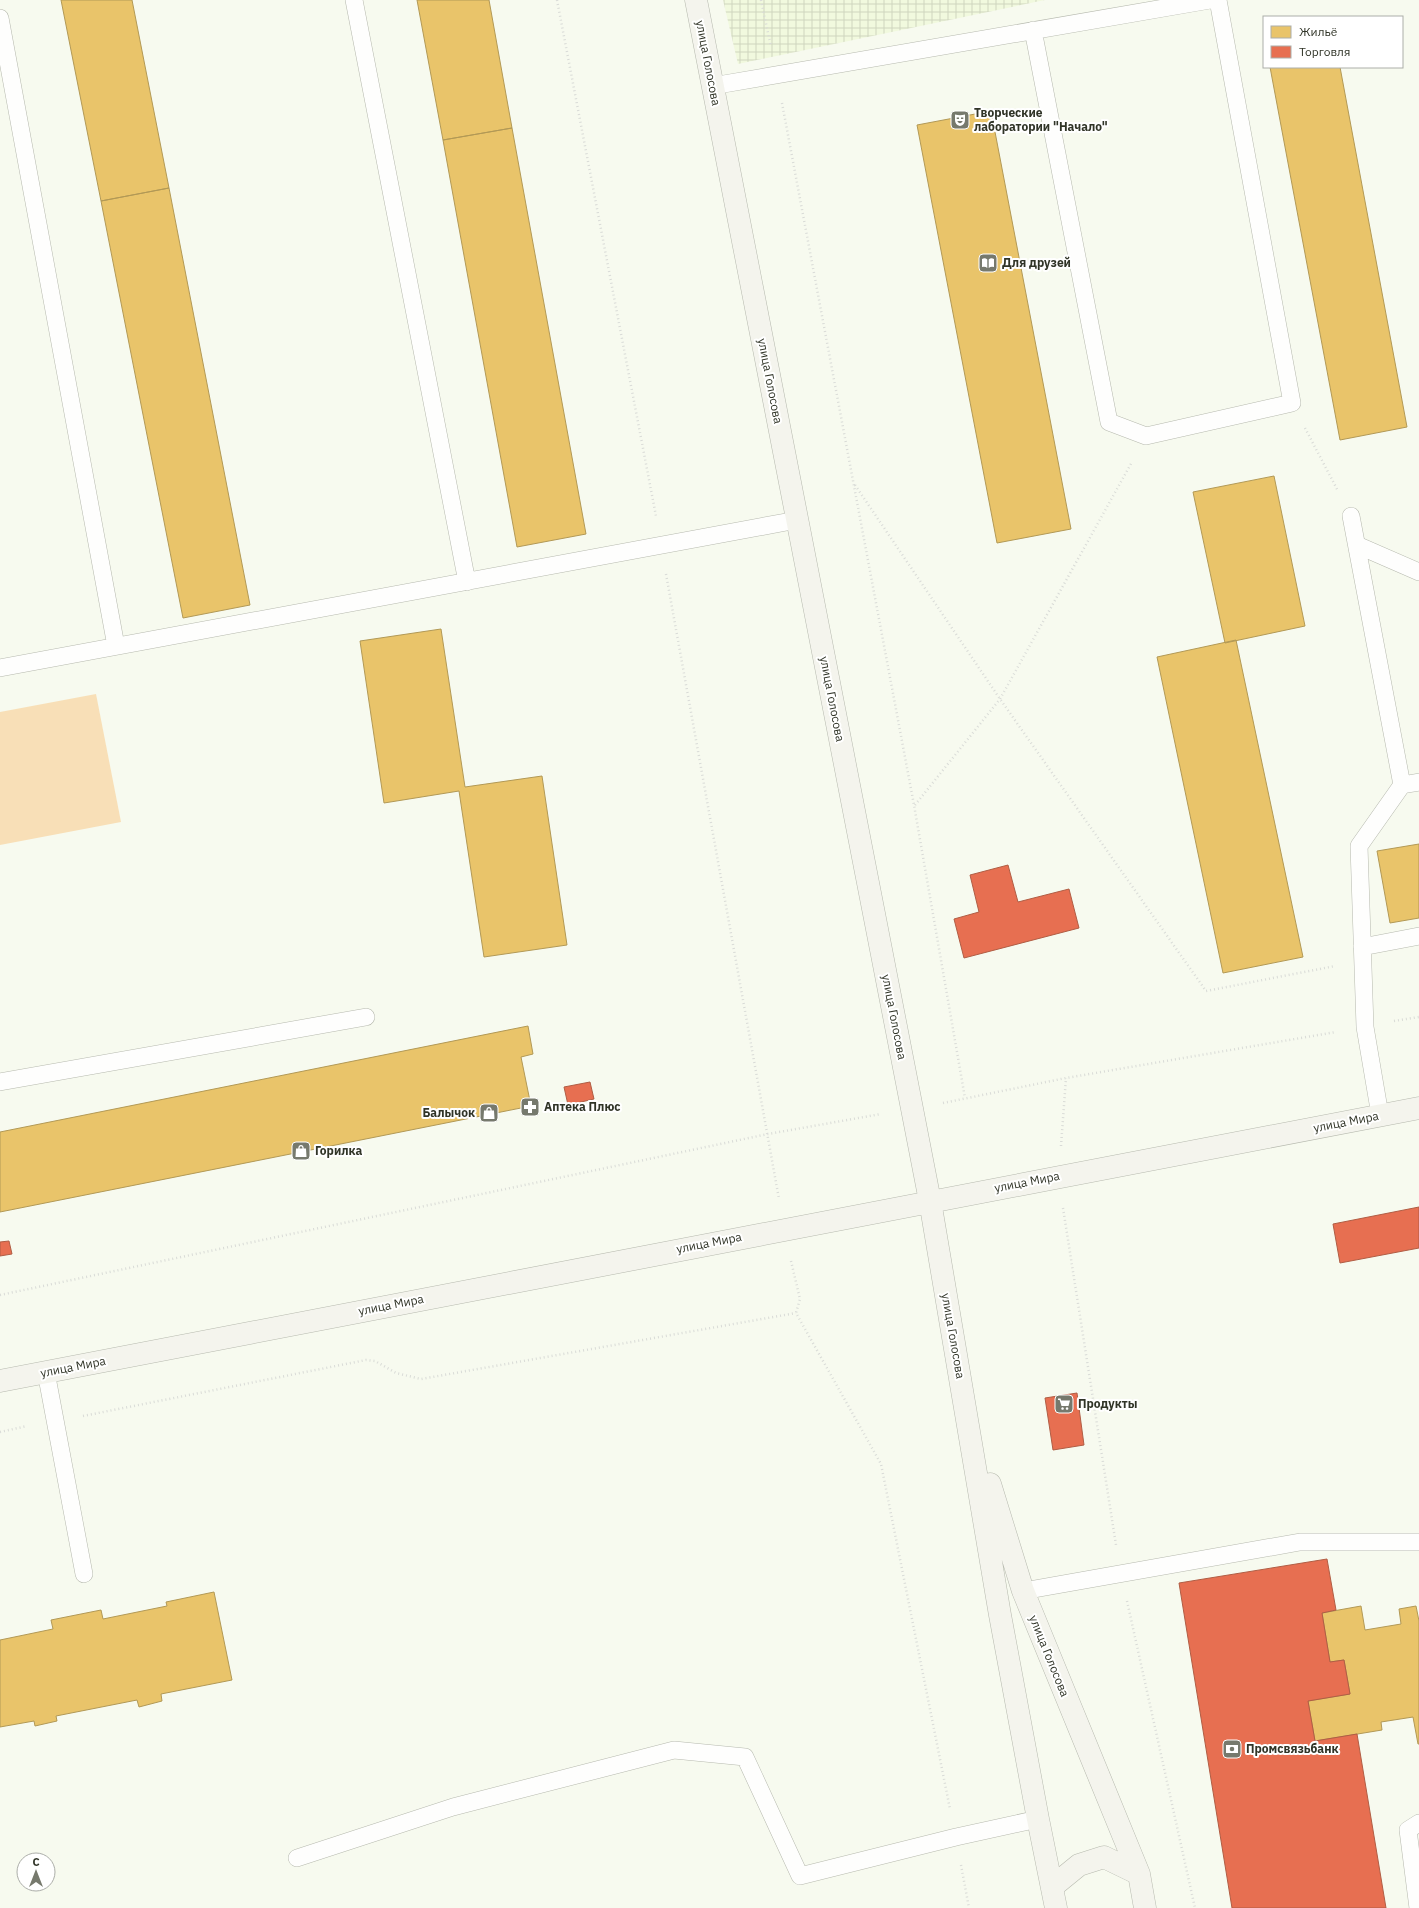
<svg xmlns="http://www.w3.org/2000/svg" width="1419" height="1908" viewBox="0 0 1419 1908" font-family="'IBM Plex Sans',sans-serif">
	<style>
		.industrial { fill: url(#industrial-grid) }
		.pitch { fill: #f8dfb7 }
		.homes { fill: #e9c46a; stroke: #b29956 }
		.shops { fill: #e76f51; stroke: #b05d44 }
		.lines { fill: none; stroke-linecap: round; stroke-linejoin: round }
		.lane-casing { stroke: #b6b9ae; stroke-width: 18 }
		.secondary-casing { stroke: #b6b9ae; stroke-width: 23 }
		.path { stroke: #d9dbd7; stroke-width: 2.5; stroke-dasharray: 1 3; stroke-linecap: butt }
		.lane { stroke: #fefefd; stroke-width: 17 }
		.secondary { stroke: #f4f4ed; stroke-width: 22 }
		.labels { text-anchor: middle; stroke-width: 4; stroke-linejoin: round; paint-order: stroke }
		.street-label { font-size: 12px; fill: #303427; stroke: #fff }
		.poi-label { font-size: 12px; font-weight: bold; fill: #303427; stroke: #fff; text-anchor: start }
	</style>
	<defs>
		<pattern id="industrial-grid" width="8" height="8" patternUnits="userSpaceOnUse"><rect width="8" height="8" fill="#f1f9de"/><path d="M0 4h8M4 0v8" fill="none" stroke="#cfd6be"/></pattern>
	</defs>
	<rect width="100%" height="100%" fill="#f7faef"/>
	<path class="industrial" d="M723,0H1045L738,64Z"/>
	<path class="pitch" d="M96,694L121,822L0,845V712Z"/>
	<path class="homes" d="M61,0H132L169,188L101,201Z
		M417,0H489L512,128L443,140Z
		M1270,67H1340L1407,427L1340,440Z
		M991,111L1071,529L997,543L917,125Z
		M512,128L586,534L517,547L443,140Z
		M169,188L250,605L183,618L101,201Z
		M1274,476L1305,626L1225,643L1193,492Z
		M441,629L465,787L542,776L567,945L484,957L459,791L384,803L360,641Z
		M1236,640L1303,957L1223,973L1157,657Z
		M1419,844V918L1390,923L1377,851Z
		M528,1026L533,1054L521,1057L531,1106L0,1212V1132Z
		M214,1592L232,1680L161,1694L162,1701L139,1707L137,1700L56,1716L57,1721L35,1726L34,1721L0,1727V1640L53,1629L51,1620L101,1610L103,1619L167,1606L166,1602Z
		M1361,1606L1365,1630L1401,1624L1399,1609L1416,1606L1419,1621V1744H1418L1413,1717L1381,1722L1382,1730L1315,1741L1308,1701L1350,1694L1344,1660L1330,1662L1322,1613Z"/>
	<path class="shops" d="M1008,865L1018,902L1069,889L1079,928L964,958L954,919L979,912L970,875Z
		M590,1082L594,1099L568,1105L564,1087Z
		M1419,1207V1248L1340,1263L1333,1224Z
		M9,1241L12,1254L0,1256V1242Z
		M1077,1393L1084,1445L1053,1450L1045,1398Z
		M1327,1559L1336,1610L1322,1613L1330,1662L1344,1660L1350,1694L1308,1701L1315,1741L1357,1734L1386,1908H1232L1179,1583Z"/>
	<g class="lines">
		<g class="lane-casing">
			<path id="lane" d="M354,0L467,582
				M0,18L116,646
				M1033,30L1109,422L1146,436L1292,403L1218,0
				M712,86L1210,0
				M1351,516L1402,785L1359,846L1365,1027L1380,1115
				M1357,545L1419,572
				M0,668L797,520
				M1402,785L1419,782
				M1362,947L1419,936
				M0,1082L366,1017
				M46,1372L84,1574
				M1023,1591L1300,1542H1419
				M297,1858L453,1807L674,1750L745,1757L800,1876L956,1837L1038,1819
				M1418,1908L1408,1830L1419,1823"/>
		</g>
		<g class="secondary-casing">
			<path id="secondary" d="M696,0L930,1201L1000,1615L1038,1819L1056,1908
				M0,1381L1419,1108
				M990,1484L1023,1591L1139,1874L1145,1908
				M1052,1887L1079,1865L1104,1857L1139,1874"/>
		</g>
		<path class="path" d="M557,0L656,516
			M761,0L771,47
			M782,103L914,805L965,1098
			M1305,428L1338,491
			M855,485L1000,699L1206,991L1335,966
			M666,574L779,1199
			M915,805L1000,699L1132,462
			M1394,1021L1419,1017
			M943,1103L1066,1078L1336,1032
			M1061,1146L1066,1078
			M1063,1208L1116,1545
			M791,1261L800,1299L796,1313L881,1464L950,1809
			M0,1295L768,1134L881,1114
			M83,1416L366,1360L375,1361L396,1373L421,1379L796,1313
			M0,1432L27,1426
			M1127,1601L1195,1908
			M961,1865L969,1908"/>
		<use href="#lane" class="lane"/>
		<use href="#secondary" class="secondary"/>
	</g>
	<defs>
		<g id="theatre-square" transform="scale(1)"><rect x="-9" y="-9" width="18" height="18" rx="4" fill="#76796d" stroke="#fff"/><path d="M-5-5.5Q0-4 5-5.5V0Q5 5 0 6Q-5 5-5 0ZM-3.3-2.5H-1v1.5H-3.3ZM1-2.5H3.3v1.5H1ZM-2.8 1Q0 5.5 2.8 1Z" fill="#fff"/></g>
		<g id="library-square" transform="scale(1)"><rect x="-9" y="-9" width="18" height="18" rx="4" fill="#76796d" stroke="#fff"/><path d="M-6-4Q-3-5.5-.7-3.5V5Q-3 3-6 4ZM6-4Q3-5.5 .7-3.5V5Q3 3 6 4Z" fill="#fff"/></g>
		<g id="pharmacy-square" transform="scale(1)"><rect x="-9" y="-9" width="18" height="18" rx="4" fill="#76796d" stroke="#fff"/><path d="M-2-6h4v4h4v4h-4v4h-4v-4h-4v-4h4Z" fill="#fff"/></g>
		<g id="shop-square" transform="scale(1)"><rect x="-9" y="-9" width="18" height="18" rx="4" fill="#76796d" stroke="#fff"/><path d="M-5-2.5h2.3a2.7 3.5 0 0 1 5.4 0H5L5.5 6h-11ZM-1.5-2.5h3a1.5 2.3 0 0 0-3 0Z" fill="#fff"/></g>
		<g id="supermarket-square" transform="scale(1)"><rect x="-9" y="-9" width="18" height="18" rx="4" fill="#76796d" stroke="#fff"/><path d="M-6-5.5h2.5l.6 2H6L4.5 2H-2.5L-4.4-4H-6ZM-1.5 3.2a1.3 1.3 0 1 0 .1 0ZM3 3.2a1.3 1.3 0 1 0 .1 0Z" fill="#fff"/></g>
		<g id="bank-square" transform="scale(1)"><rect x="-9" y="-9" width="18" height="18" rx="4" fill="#76796d" stroke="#fff"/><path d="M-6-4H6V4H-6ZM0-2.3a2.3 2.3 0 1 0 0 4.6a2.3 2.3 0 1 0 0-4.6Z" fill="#fff"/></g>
	</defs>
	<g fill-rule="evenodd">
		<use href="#theatre-square" x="960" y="120"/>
		<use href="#library-square" x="988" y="263"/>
		<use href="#pharmacy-square" x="530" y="1107"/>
		<use href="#shop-square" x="489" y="1113"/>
		<use href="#shop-square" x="301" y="1151"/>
		<use href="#supermarket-square" x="1064" y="1404"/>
		<use href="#bank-square" x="1232" y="1749"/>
	</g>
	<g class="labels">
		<g class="street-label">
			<text transform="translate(708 63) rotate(79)" y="4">улица Голосова</text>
			<text transform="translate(770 381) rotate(79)" y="4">улица Голосова</text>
			<text transform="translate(832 699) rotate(79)" y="4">улица Голосова</text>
			<text transform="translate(894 1017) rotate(79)" y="4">улица Голосова</text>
			<text transform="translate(1346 1122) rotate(-11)" y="4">улица Мира</text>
			<text transform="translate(1027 1182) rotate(-11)" y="4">улица Мира</text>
			<text transform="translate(709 1243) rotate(-11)" y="4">улица Мира</text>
			<text transform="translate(391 1305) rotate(-11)" y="4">улица Мира</text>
			<text transform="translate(953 1336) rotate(80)" y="4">улица Голосова</text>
			<text transform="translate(73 1367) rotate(-11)" y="4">улица Мира</text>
			<text transform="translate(1049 1656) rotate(68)" y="4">улица Голосова</text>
		</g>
		<g class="poi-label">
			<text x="974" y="117">Творческие<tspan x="974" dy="14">лаборатории "Начало"</tspan></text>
			<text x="1002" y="267">Для друзей</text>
			<text x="544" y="1111">Аптека Плюс</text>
			<text x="475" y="1117" text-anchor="end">Балычок</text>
			<text x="315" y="1155">Горилка</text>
			<text x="1078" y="1408">Продукты</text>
			<text x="1246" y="1753">Промсвязьбанк</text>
		</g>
	</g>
	<rect x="1263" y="16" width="140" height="52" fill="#ffffff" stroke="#acaea9"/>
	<rect x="1271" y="26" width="20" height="12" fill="#e9c46a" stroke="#acaea9"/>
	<text x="1299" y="36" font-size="12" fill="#303427">Жильё</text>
	<rect x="1271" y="46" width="20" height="12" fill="#e76f51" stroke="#acaea9"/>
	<text x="1299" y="56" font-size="12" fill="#303427">Торговля</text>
	<g transform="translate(36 1872)"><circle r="19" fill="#ffffff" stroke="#acaea9"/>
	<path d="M0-3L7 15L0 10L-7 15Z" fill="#76796d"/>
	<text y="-6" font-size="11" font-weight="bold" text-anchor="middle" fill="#303427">С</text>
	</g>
</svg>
